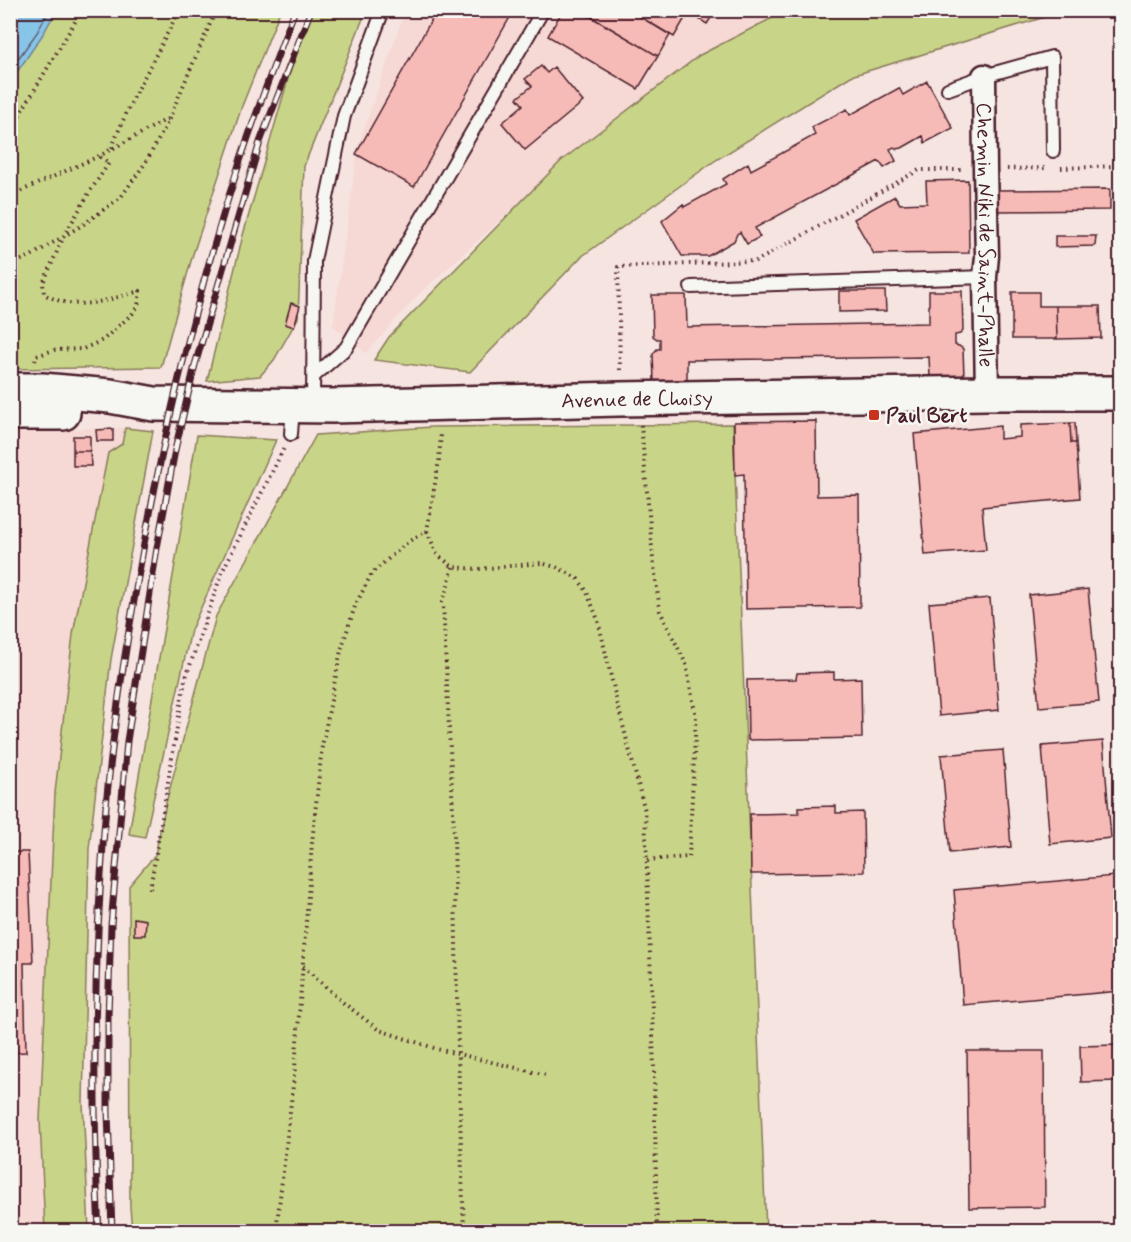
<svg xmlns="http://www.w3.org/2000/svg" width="1131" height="1242" viewBox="0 0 1131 1242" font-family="Mynerve,sans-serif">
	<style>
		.built { fill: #f6d8d4 }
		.green { fill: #c8d588; stroke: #897a5a; stroke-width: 1.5 }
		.water { fill: #87c5e8; stroke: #6f839c; stroke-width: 1.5 }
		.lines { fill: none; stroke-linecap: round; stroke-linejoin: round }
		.shore { stroke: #626177; stroke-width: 1.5 }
		.building { fill: #f7bbb7; stroke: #4a1f2b; stroke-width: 1.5 }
		.lane-casing { stroke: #4a1f2b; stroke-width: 16 }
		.street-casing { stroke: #4a1f2b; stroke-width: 27 }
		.secondary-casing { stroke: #4a1f2b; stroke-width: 38 }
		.path { stroke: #4a1f2b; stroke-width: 4; stroke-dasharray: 1.5 4.5; stroke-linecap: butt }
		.lane { stroke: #f6f6f2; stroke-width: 12 }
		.street { stroke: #f6f6f2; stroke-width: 22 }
		.secondary { stroke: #f6f6f2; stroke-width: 33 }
		.rail-casing { stroke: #4a1f2b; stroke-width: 7 }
		.rail { stroke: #f6f6f2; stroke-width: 4.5; stroke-dasharray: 14; stroke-linecap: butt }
		.poi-dot { fill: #c8321e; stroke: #f6f6f2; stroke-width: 2 }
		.labels { text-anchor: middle; stroke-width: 5; stroke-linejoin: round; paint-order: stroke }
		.street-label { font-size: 21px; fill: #4a1f2b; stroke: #f6f6f2 }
		.poi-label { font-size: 21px; font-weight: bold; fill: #4a1f2b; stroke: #f6f6f2; text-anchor: start }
	</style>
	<rect width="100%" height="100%" fill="#f6e4e0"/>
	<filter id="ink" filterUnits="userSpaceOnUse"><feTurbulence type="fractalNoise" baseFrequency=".0167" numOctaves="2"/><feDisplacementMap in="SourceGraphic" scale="12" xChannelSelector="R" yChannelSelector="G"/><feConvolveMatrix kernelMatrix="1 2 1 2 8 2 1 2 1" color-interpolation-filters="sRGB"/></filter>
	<g filter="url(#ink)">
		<path class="built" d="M405,11H795L565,161L418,295L366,353L333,326L358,147Z
			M125,428L122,444L108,453L73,634L55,793L40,1120L45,1232L10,1231V430Z"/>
		<path class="green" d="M10,11H280L242,106L193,254L161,367L11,369Z
			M314,11H366L304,166L298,318L274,360L260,376L207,381L243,235L299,41Z
			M786,11H1065L851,76L716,160L581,257L470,372L374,360L389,337L561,161L700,55Z
			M733,424L766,1231H132L130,1207L129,886L155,855L166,803L216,616L316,435L432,427Z
			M125,428L153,431L111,659L89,849L83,1103L89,1231H45L40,1120L55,793L73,634L108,453L122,444Z
			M197,435L276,440L191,630L145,837L129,834Z"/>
		<path class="water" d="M11,10L56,11L43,34L11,81Z"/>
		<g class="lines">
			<path class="shore" d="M10,70L38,31L49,10"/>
		</g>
		<path class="building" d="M437,10H514L414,187L356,154Z
			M563,10H580L658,56L638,89L548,36Z
			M586,10H629L670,35L658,56L584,13Z
			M629,10H684L688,13L674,37Z
			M684,10H716L707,24Z
			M541,66L547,73L554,67L583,102L525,150L502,123L523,105L517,98L532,86L525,79Z
			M927,81L953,128L925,143L923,136L902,148L897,149L894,147L890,149L896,161L884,168L879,161L755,228L760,237L747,244L740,232L737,234L734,241L708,256H682L662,221L683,204L684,207L726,184L723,179L748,163L751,170L815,135L812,127L847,109L850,115L899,88L903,95Z
			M968,180L969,253L874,254L854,219L895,196L900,204L927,203L926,181Z
			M1110,189V210L998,211V190Z
			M1055,236H1096L1095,246L1055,247Z
			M839,291H885L886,311L839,312Z
			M929,291H962L963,331L960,334L955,335V345L959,346L963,349L964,377H930L929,357L687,360V381H654L653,354L657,349H660V339H657L653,336L652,295H686L687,327L929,323Z
			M1012,292H1039V306H1056L1057,339H1012Z
			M291,303L300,306L294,327L285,324Z
			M1056,306H1100L1101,338L1057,339Z
			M816,421L817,496L859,495L860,607L746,609L744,474L735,475L734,422Z
			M1070,423H1075L1076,443H1071Z
			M1070,423L1071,443H1076L1080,498L982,507L986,550L925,555L914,434L1000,426V439L1020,437V425Z
			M113,429V441H97L96,430Z
			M73,436H90V451H73Z
			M73,451H90L91,466H73Z
			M1088,589L1099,702L1039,707L1029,595Z
			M990,598L999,710L939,716L929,603Z
			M834,672V679L861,678L862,738L748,740L747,680L796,679L797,673Z
			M1103,741L1111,838L1050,844L1042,746Z
			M1003,750L1011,847L950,853L941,755Z
			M836,806V813L863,812L864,872L751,874L750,814L799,813V807Z
			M10,852H28L33,963H24L26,1052L10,1053Z
			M1115,876L1120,943V991L963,1005L954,890Z
			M134,918L146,920L145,935H134Z
			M1117,1045L1118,1081L1081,1082L1080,1046Z
			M967,1051H1044L1045,1207L969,1208Z"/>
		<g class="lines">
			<g class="lane-casing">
				<path id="lane" d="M948,89L984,76L1052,57L1053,151
					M691,287L985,277
					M314,376L346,348L543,10
					M313,404L314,261L344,116L383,10
					M291,434L293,407"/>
			</g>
			<g class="street-casing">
				<g id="street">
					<path id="s1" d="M984,76L985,169L987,256L985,277L987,393"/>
				</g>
			</g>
			<g class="secondary-casing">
				<g id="secondary">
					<path id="s2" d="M10,390H42L110,396L154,404L332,406L620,399L987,393H1120"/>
					<path d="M10,413H63"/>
				</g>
			</g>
			<path class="path" d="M10,131L82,10
				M112,148C129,100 157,56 179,10
				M1061,168L1120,166
				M1007,169L1045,168
				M10,196L99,156L171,117
				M10,265L31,256L84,224L121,197L146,162L166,126L216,10
				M35,361L36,356L54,350L83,349L103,340L133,313L138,306L140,291C105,300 78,313 44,294L43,283L65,234L89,193L109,163L99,156
				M620,370L618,267L757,261L919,170H964
				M641,425L653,559L660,611L686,664L696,717L689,857L646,860
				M427,531L437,554L453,567L479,569L541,563L556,567L568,573L578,579L586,590L598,620L616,698L645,811L654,1068L657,1232
				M453,567L443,602L454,833L458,1054L464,1232
				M150,889L185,680L222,572L284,448
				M303,966L341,1001L379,1030L437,1049L546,1075
				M276,1232L295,1068L312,843L322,746L341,650L355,606L372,573L409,541L427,531L439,460L441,432"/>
			<use href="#lane" class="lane"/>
			<use href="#street" class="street"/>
			<use href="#secondary" class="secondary"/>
			<g class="rail-casing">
				<path id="rail" d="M99,1232C92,1098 94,964 104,831C110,750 122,669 136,589C161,443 195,298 241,158C258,108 276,59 295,10
					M112,1232L108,1111V1017L111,925L127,741L157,548L175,450L195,365L260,142L311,10"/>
			</g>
			<use href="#rail" class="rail"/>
		</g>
	</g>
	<rect class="poi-dot" x="868" y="409" width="12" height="12" rx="3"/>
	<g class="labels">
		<g class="street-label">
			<text dy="7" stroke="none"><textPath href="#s1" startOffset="159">Chemin Niki de Saint-Phalle</textPath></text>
			<text dy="7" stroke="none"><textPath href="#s2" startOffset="628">Avenue de Choisy</textPath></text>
		</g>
		<g class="poi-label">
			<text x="886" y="422">Paul Bert</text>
		</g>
	</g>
	<rect width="1131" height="1242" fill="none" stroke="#f6f6f2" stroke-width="36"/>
	<rect x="18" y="18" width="1095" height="1206" fill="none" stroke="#4a1f2b" stroke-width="2" filter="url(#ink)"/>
</svg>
